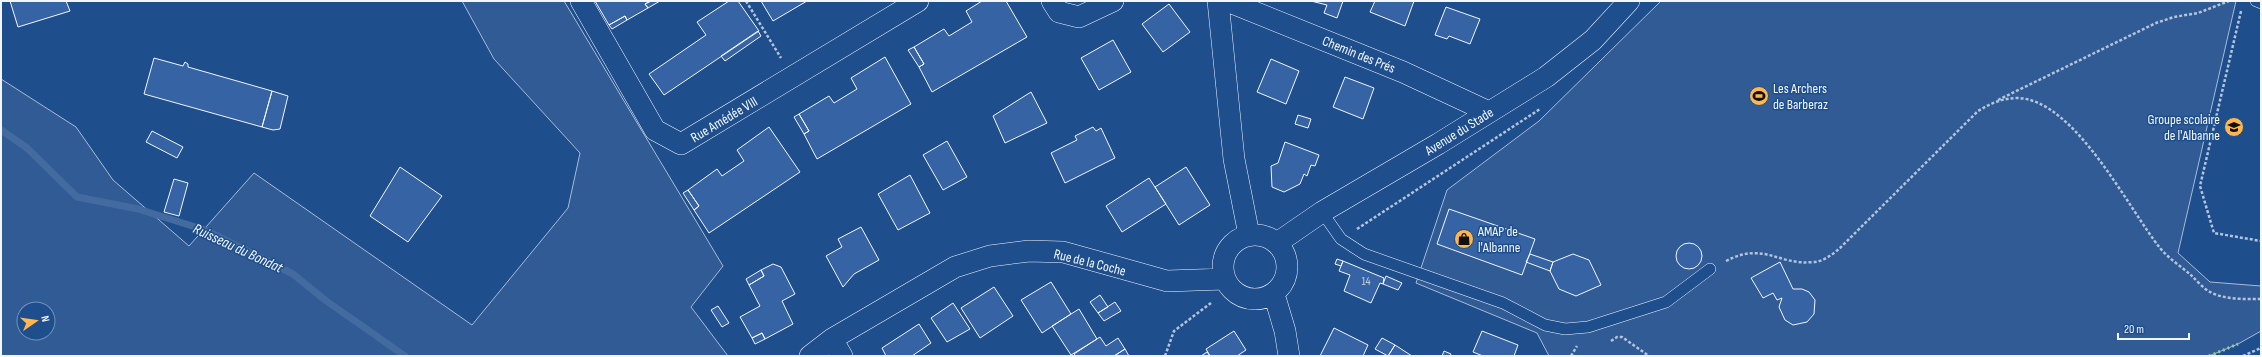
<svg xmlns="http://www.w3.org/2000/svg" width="2262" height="357" viewBox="0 0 2262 357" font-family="'Sofia Sans Condensed',sans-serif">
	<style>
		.green { fill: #305b95; stroke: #a8bbd7; fill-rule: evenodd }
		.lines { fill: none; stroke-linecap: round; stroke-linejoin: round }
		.stream { stroke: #446ba0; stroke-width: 7 }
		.building { fill: #3563a3; stroke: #f2f6ff }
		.service-casing { stroke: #f2f6ff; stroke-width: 12 }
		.minor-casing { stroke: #f2f6ff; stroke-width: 22 }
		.path { stroke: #b3c4dc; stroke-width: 2.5; stroke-dasharray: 3 2; stroke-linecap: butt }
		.service { stroke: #1f4e8c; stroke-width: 11 }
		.minor { stroke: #1f4e8c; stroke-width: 21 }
		.hedge { stroke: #97c8a6; stroke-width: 3; stroke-dasharray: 2 3; stroke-linecap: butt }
		.labels { text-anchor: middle; stroke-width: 3; stroke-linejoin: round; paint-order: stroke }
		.number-label { font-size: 12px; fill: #c3d1e8 }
		.street-label { font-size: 14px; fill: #f2f6ff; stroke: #1f4e8c }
		.poi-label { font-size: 14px; fill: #f2f6ff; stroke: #1f4e8c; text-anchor: start }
		.water-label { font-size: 15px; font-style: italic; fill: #f2f6ff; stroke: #1f4e8c }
	</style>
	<rect width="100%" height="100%" fill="#1f4e8c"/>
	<path class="green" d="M462,1H564L723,266L691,307L728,356H1V79L76,127L113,180L189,246L254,173L472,325L568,208L580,153L494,59ZM24,309H48V333H24Z
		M1661,1H2236L2178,253L2210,282L2261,286V331L2238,344L2209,356H1549L1537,333L1416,283L1447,190L1539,121Z"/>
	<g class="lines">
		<path class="stream" d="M1,130L27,148L77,197L138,209L205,230L293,274L325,300L405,356"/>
	</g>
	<path class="building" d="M10,1H66L70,11L18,27Z
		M595,1H651L645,4L648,8L627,20L625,16L609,25Z
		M651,1H660L648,8L645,4Z
		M729,1H738L759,31L664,95L649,74L706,35L697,22Z
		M761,1H807L773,21Z
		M982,1H1006L1027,37L932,92L919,67L924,64L914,47L944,29L949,36L972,22L966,11Z
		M1311,1H1343L1337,18L1324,13L1327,5Z
		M1375,1H1414L1405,26L1370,12Z
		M1169,4L1190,32L1163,52L1142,24Z
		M1446,7L1480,19L1470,44L1449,36L1447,39L1435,35Z
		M625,16L627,20L612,29L609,25Z
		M758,31L761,36L725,61L721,56Z
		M1113,40L1131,72L1099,90L1081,58Z
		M914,47L924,64L919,67L908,50Z
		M885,57L911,104L817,159L804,134L809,131L799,114L829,96L834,103L857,89L851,78Z
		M154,58L183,66L185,62L188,64V67L272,91L262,127L144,94Z
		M1271,59L1299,71L1286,104L1257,92Z
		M1345,77L1374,88L1363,119L1333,107Z
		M272,91L288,96L280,129L273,130L262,127Z
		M1031,92L1047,123L1005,143L993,116Z
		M799,114L809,131L804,134L794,117Z
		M1298,115L1311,119L1308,128L1295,124Z
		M769,127L800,172L709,233L694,210L699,206L688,190L717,169L722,176L744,161L737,150Z
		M1093,127L1096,131L1101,128L1115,158L1065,183L1051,153L1077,140L1075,136Z
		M152,131L183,147L177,158L146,142Z
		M947,141L967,177L943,190L923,155Z
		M1285,142L1319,155L1315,166L1311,165L1307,176L1304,174L1300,184L1284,192L1272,187L1271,166L1278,163Z
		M400,167L442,196L408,242L370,216Z
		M1186,167L1210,205L1179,225L1155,187Z
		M910,175L930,213L898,230L878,194Z
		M1149,178L1166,204L1122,232L1106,206Z
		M174,179L188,183L179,216L164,212Z
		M688,190L699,206L694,210L683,193Z
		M1449,209L1535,239L1522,275L1437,244Z
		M861,227L879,260L854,274L843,287L826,256L842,247L838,239Z
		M1676 256a13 13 0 1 1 26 0a13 13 0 1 1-26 0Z
		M1530,254L1553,262L1550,271L1526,262Z
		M1573,254L1589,260L1601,285L1576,296L1559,289L1550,271L1553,262Z
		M1337,259L1343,261L1341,266L1335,264Z
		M1343,261L1384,278L1383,284L1380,283L1371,303L1344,291L1350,275L1339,271Z
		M1780,262L1793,289H1802L1809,292L1815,300L1814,314L1807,322L1793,325L1785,320L1779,307L1782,298L1777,300L1773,293L1763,298L1751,278Z
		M773,264L781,267L795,294L782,301L793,324L765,339L762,333L752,338L740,317L760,306L749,285L764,276L761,270Z
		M761,270L764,276L749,285L746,279Z
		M1386,276L1402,283L1398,290L1383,284Z
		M1051,282L1071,314L1042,333L1021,300Z
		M994,287L1013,316L980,338L961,308Z
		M1100,295L1108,307L1098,313L1090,302Z
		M1115,302L1121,311L1104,321L1098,313Z
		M953,303L970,329L947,342L931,318Z
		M718,306L729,323L722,327L711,310Z
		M1079,309L1097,339L1071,355L1052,326Z
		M919,324L931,343L912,356H886L882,348Z
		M1334,328L1368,345L1363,356H1320Z
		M1234,331L1246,350L1237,356H1210L1206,349Z
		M1482,331L1518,345L1514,356H1483L1473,352Z
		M762,333L765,339L755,344L752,338Z
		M1100,337L1106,346L1118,338L1125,349L1114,356H1076L1074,354Z
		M1382,338L1395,345L1388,356L1375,349Z
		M1395,345L1412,356H1388Z
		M1125,349L1129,356H1114Z
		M1444,351L1451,354L1450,356H1442Z
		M1207,352L1210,356H1201Z"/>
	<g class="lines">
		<g class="service-casing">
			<path id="service" d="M2256,1L2261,3
				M1322,212L1341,239L1364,254L1503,303L1545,325L1565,329L1588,327L1666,302L1710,269"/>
		</g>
		<g class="minor-casing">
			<path id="minor" d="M581,1L655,130L681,144L918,1
				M1052,1L1059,12L1079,17L1113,1
				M1218,1L1234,159L1249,235
				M1227,1L1403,72L1489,112
				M1223 267a32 32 0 1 1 64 0a32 32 0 1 1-64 0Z
				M1277,243L1322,212L1438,144L1546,77L1593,40L1629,1
				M1274,294L1285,331L1289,356
				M832,339L842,356
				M810,356L832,339L955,267L990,256L1029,251L1063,252L1167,281L1225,279"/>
		</g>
		<path class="path" d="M746,1L781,58
			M2241,11L2200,186L2214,233L2261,241
			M1998,100L2156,23L2174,17L2198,13L2229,1
			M1357,229L1540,109
			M1726,261C1764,241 1779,266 1813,262C1823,262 1833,254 1840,248L1978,111C1991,103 2003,98 2018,98C2075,100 2128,208 2160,248C2169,259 2182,267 2192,276C2197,281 2204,289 2210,292C2225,300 2245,299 2261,299
			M1611,341L1617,337H1622L1649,356
			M1165,356L1174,331L1211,303
			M1571,356L1577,346
			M2243,356L2261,348"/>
		<use href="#service" class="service"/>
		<use href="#minor" class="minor"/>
		<path class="hedge" d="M2209,356L2238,344"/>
	</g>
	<defs>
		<g id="stadium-disc" transform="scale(1)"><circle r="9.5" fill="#ffb74d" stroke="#1f4e8c"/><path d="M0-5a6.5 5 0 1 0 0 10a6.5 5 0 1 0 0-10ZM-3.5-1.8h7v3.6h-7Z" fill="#111"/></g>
		<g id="school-disc" transform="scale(1)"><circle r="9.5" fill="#ffb74d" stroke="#1f4e8c"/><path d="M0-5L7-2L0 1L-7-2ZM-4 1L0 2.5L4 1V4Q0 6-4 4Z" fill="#111"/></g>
		<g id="shop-disc" transform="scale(1)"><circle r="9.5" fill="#ffb74d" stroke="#1f4e8c"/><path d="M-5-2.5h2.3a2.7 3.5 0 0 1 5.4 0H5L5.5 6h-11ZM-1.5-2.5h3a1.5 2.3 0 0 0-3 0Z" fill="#111"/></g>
	</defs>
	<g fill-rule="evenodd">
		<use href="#stadium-disc" x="1759" y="96"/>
		<use href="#school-disc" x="2234" y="127"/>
		<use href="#shop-disc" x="1464" y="239"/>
	</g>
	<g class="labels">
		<g class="number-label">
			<text x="1366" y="285">14</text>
		</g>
		<g class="street-label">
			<text transform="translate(1359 54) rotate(22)" y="5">Chemin des Prés</text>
			<text transform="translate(724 119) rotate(-31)" y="5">Rue Amédée VIII</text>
			<text transform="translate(1459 131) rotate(-32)" y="5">Avenue du Stade</text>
			<text transform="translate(1090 262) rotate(14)" y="5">Rue de la Coche</text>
		</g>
		<g class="poi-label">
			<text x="1773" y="93">Les Archers<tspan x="1773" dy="16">de Barberaz</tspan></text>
			<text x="2220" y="124" text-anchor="end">Groupe scolaire<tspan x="2220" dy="16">de l'Albanne</tspan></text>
			<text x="1478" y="236">AMAP de<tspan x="1478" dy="16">l'Albanne</tspan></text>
		</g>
		<g class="water-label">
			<text transform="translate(238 248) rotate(25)" y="5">Ruisseau du Bondat</text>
		</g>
	</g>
	<rect width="2262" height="357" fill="none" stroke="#f2f6ff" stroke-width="4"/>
	<g transform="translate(36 321) rotate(77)"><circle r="19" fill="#1f4e8c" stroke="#7391ba"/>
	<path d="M0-3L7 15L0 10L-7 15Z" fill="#ffb74d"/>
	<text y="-6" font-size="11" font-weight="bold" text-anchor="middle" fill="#f2f6ff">N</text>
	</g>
	<path d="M2118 333v6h71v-6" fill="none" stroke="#f2f6ff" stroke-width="2"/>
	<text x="2124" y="333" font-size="12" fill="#f2f6ff" stroke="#1f4e8c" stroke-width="3" paint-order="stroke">20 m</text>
</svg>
